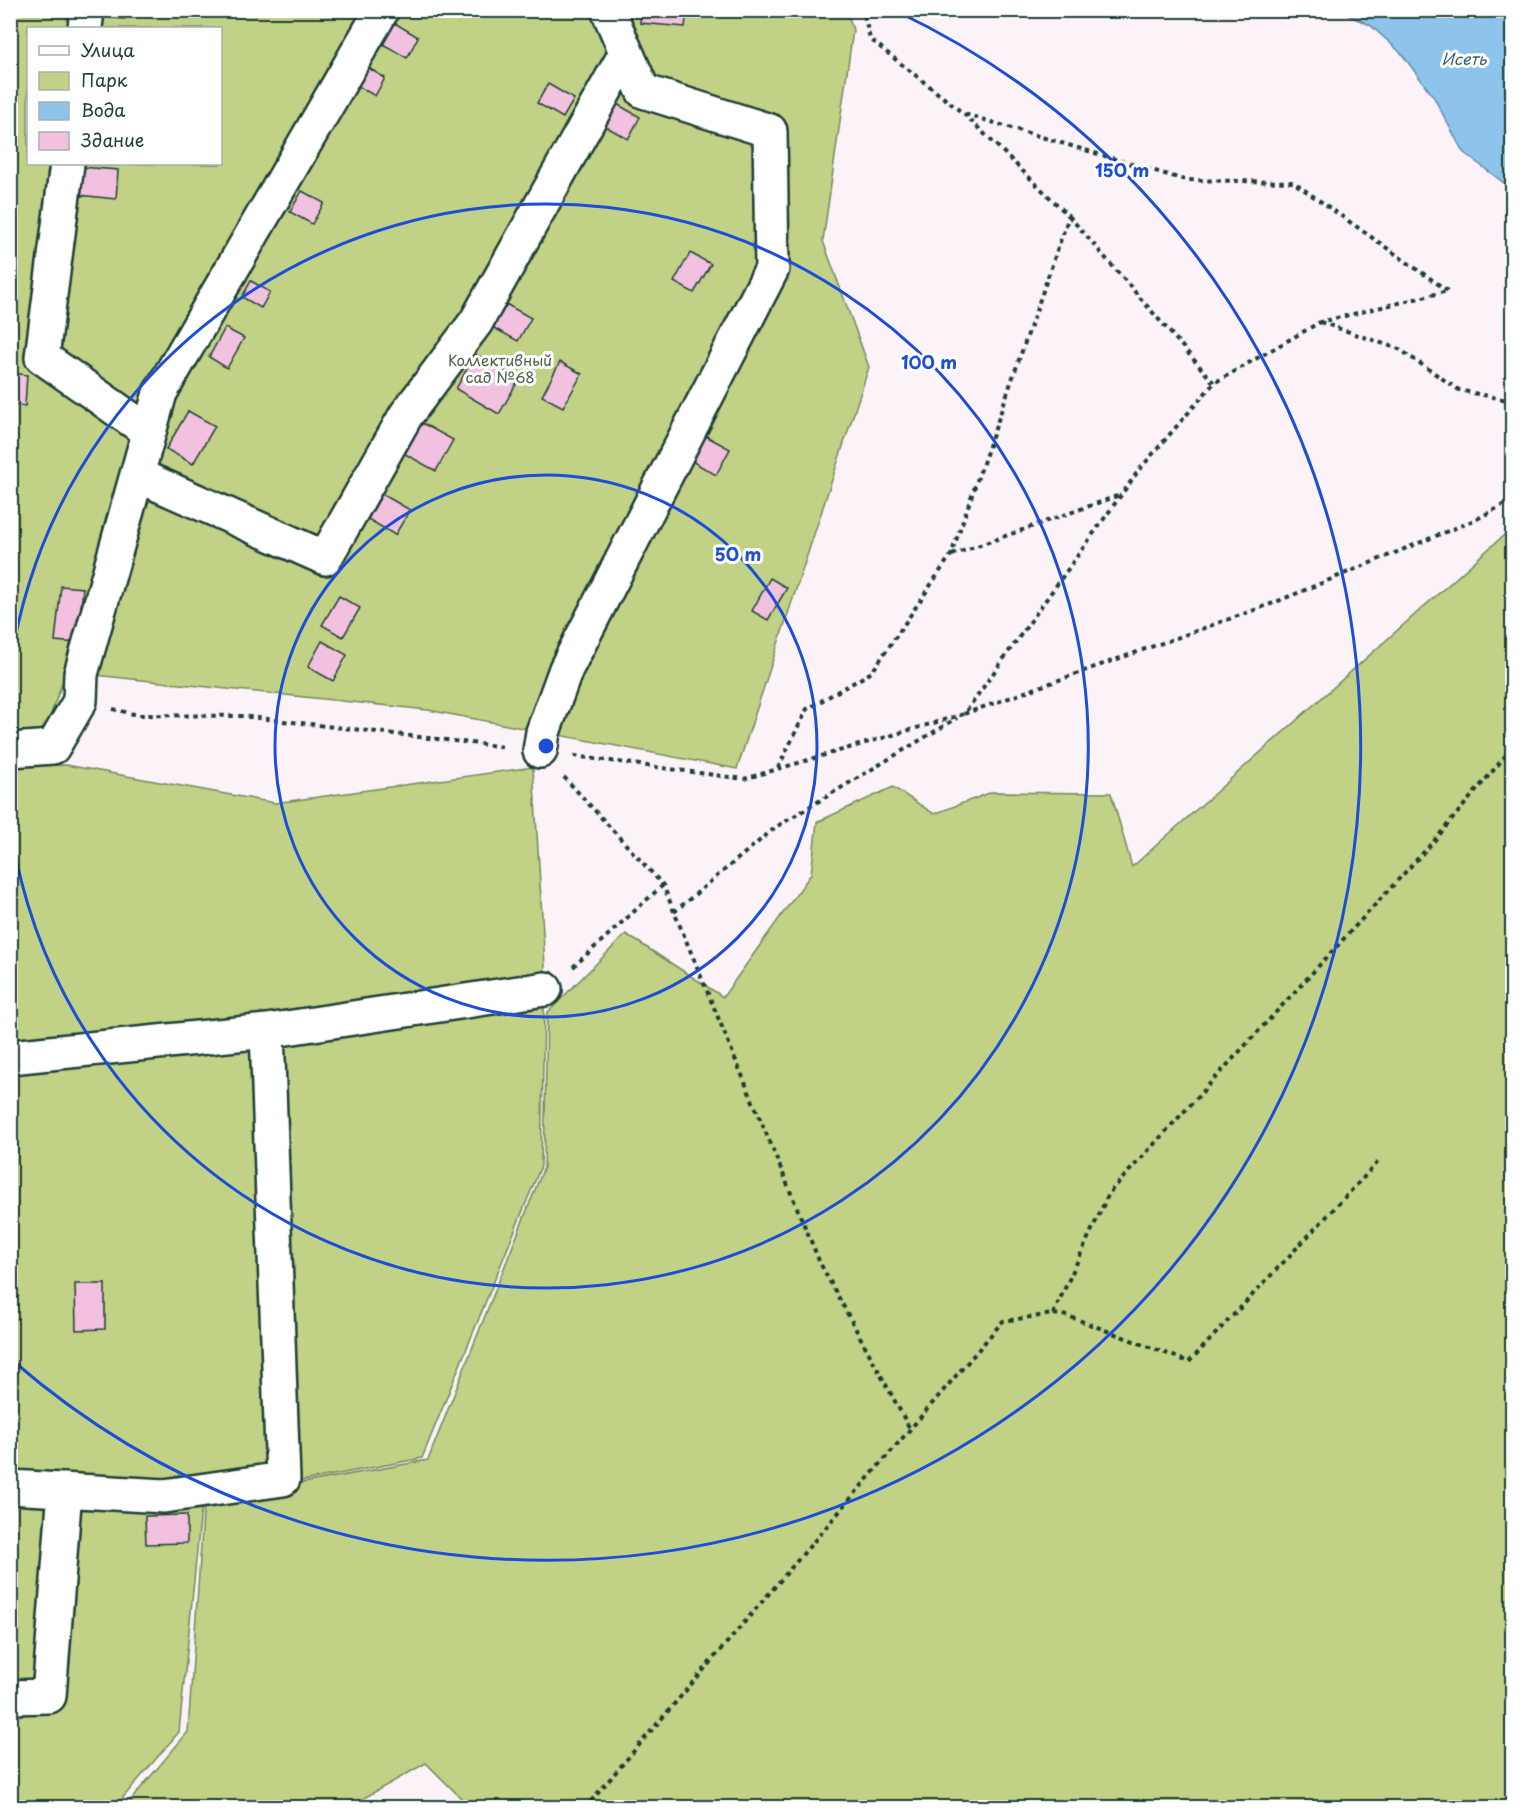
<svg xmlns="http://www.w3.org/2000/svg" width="1523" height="1818" viewBox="0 0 1523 1818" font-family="'Playpen Sans',sans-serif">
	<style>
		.green { fill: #c1d286; stroke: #70885d; stroke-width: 1.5; fill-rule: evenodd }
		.water { fill: #8ec3ec; stroke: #628da2; stroke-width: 1.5 }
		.building { fill: #f2c1e0; stroke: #1f3d34; stroke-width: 1.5 }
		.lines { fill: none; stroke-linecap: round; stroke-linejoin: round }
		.minor-casing { stroke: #1f3d34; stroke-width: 38 }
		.path { stroke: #1f3d34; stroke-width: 4; stroke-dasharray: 4.5 4.5; stroke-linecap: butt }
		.minor { stroke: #fff; stroke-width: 33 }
		.ring { fill: none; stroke: #1d4ed8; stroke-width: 3 }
		.labels { text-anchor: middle; stroke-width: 6; stroke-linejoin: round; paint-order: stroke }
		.park-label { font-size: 15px; fill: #486248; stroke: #fff }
		.water-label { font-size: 16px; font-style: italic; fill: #3b5e62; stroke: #fff }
		.centre { fill: #1d4ed8; stroke: #fff; stroke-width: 3 }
		.ring-label { font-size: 18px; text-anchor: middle; font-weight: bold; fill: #1d4ed8; stroke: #fff; stroke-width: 6; stroke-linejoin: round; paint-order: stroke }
	</style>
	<rect width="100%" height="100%" fill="#fcf3f9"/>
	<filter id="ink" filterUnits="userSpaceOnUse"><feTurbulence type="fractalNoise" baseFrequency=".0167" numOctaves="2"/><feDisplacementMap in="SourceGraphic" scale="12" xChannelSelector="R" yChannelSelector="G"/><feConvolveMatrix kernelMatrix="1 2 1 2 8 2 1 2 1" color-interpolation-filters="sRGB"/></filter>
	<g filter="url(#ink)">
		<path class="green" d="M11,11H847L853,30L823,241L869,367L737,769L428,710L66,672L45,731L11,745ZM28,28H220V164H28Z
			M1512,528V1807L471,1808L426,1763L348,1807L124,1808L188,1732L204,1501L428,1460L544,1167L547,1013L626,934L723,997L811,874L817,822L893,787L934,814L992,792L1111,793L1132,867Z
			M66,765L275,803L533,767L545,966L541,1166L422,1458L202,1500L179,1732L115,1807H11L10,766Z"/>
		<path class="water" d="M1339,11H1512V189L1463,152L1433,96L1401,53L1370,25Z"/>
		<path class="building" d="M97,10H125L124,19L96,16Z
			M641,10H687L685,27L640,23Z
			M393,22L418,37L407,58L381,43Z
			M367,67L385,78L375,96L356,85Z
			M548,84L574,99L563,118L537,103Z
			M615,103L640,117L628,139L603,125Z
			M81,167L118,170L116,199L78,195Z
			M302,191L324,203L312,224L290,212Z
			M690,253L711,264L694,293L674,282Z
			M251,281L270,292L261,308L242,297Z
			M504,303L531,318L518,341L492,327Z
			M225,328L244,338L227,368L209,357Z
			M475,354L519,379L499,414L456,389Z
			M560,362L582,374L563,407L542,396Z
			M10,373L27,375L25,406L10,404Z
			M188,411L215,426L193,464L166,449Z
			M422,423L453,440L436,471L405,454Z
			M704,435L730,449L716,475L690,460Z
			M382,494L410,510L395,535L368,519Z
			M770,578L787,588L768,620L752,611Z
			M61,586L83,588L77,643L55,641Z
			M339,596L360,608L343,637L322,625Z
			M322,641L347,655L333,681L308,667Z
			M75,1284H105V1329L76,1330Z
			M187,1515V1543L146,1544L145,1516Z"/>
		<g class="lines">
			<g class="minor-casing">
				<path id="minor" d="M85,28L87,10
					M67,164L42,357L149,432
					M137,475L325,558L406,415L476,322L626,53
					M10,750L53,747L80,701L81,674L160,393L382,10
					M540,751L543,732L566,669L772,269L770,131L643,91L608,10
					M10,1057L267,1031L545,989
					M10,1487L164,1496L283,1479L267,1031
					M10,1697L49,1696L65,1490"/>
			</g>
			<path class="path" d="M965,114L1185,180L1293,182L1448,291
				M1069,216L1214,383
				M1320,322L1399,349L1459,390L1512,401
				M952,555L1120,495
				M113,709L138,715L241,716L505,747
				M964,714L1271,604L1477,519L1512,500
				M574,756L744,779L964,714L1139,470L1214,383L1320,322L1448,291
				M778,768L807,709L872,672L951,555L1069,216L964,114L870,39L863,10
				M564,777L663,885L820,1263L910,1429
				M674,912L776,827L957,718
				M573,967L663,885
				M1053,1314L1109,1193L1434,841L1512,748
				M585,1808L1003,1321L1053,1314L1068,1316L1189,1362L1380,1160"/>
			<use href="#minor" class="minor"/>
		</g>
	</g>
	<g class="ring">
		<circle cx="546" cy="746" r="271"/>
		<path d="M11 661A542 542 0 1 1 11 831"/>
		<path d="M896 11A814 814 0 1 1 12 1360"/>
	</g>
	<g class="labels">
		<g class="park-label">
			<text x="500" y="366">Коллективный<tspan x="500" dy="17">сад №68</tspan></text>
		</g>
		<g class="water-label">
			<text x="1464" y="65">Исеть</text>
		</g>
	</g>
	<circle cx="546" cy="746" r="9" class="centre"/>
	<g class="ring-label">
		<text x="1122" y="177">150 m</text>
		<text x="929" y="369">100 m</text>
		<text x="738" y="561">50 m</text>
	</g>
	<rect width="1523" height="1818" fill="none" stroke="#fff" stroke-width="36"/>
	<rect x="18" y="18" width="1487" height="1782" fill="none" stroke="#1f3d34" stroke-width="2" filter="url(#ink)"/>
	<rect x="27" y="27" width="195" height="138" fill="#ffffff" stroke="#a5b1ae" stroke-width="1.5"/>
	<rect x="39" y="46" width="30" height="9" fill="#ffffff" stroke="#a5b1ae" stroke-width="1.5"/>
	<text x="81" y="57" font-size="18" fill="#1f3d34">Улица</text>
	<rect x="39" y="72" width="30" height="18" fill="#c1d286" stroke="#a5b1ae" stroke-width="1.5"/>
	<text x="81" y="87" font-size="18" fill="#1f3d34">Парк</text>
	<rect x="39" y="102" width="30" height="18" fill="#8ec3ec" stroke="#a5b1ae" stroke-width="1.5"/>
	<text x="81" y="117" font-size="18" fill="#1f3d34">Вода</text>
	<rect x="39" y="132" width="30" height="18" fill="#f2c1e0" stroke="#a5b1ae" stroke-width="1.5"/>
	<text x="81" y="147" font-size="18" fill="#1f3d34">Здание</text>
</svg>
